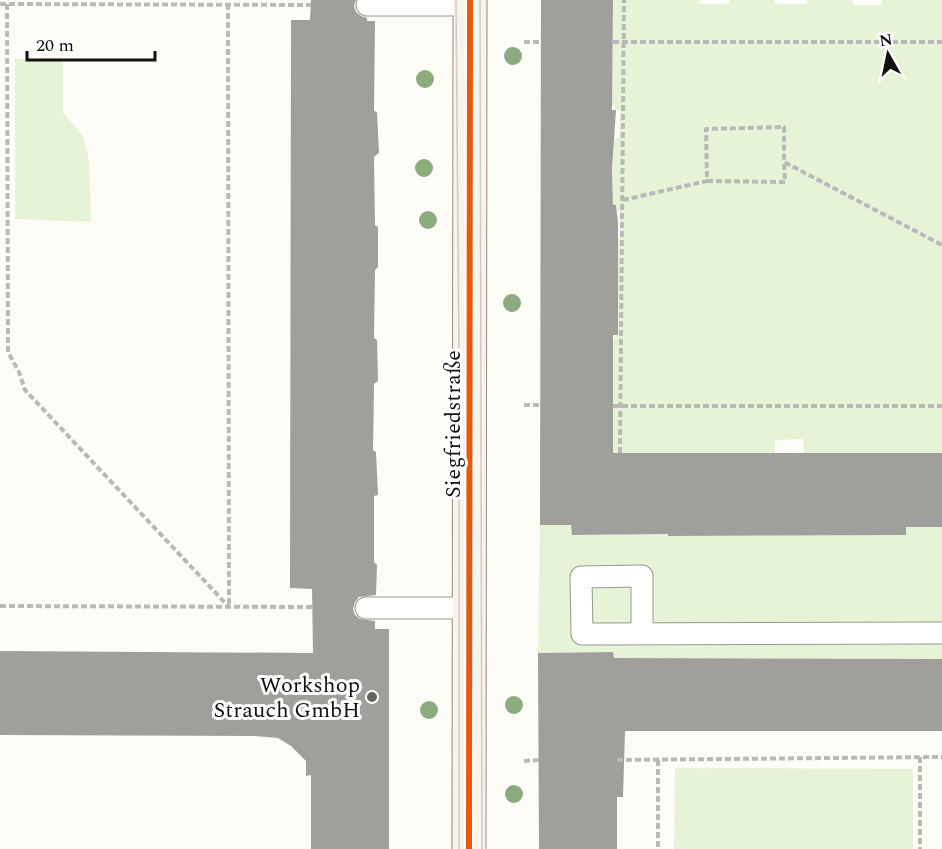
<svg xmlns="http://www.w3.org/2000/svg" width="942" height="849" viewBox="0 0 942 849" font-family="Spectral,serif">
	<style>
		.green { fill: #e7f3d7 }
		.building { fill: #a19f9c }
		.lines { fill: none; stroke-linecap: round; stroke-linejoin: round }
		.lane-casing { stroke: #979795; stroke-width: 23 }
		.secondary-casing { stroke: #8e8d8b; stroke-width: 35 }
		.path { stroke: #b9b9b8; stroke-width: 4; stroke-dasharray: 6 3; stroke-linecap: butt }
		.lane { stroke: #fffffe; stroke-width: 21 }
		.secondary { stroke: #f6f4eb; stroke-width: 33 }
		.tram { stroke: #d9c6c7; stroke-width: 1.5 }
		.cycleway-casing { stroke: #fff; stroke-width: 10 }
		.cycleway { stroke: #e8590c; stroke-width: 6 }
		.tree { fill: #8cac80 }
		.poi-dot { fill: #646362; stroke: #fff; stroke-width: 2 }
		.labels { text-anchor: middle; stroke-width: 6; stroke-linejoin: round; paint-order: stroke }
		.street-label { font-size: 22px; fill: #111; stroke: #fff }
		.poi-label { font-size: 22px; fill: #111; stroke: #fff; text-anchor: end }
	</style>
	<rect width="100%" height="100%" fill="#fdfcf7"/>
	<path class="green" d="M613,0H699L700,4H729V0H775V4H807V0H852L853,5H882V0H942V453H804L803,439L775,440V453H613V340L615,339V335H618L615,239L620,238V210H617V206L613,205L612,146L614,145V139L619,138L620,110H615V107L612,106Z
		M63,58V112L83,136L89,160L91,222L15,219V59Z
		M540,525H571L572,535H615L616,526L906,535V527H942V659L614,658L612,652L538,653Z
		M675,768L913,769V849H674Z"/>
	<path class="building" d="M311,0H356L354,6L356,12L361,16L367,18V21H375L374,111L377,112L379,153L374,157L375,225L378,227V267L375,270L374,338L377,340L378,381L374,384L373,450L376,452L378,495L374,496V562L377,565L376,595L359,597L355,602L353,609L355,615L360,619L375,621V629H389V849H311V775L306,776V761L291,746L278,738L254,736L0,735V651L313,653L312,589L290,588L291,20H310Z
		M541,0H613L612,110H616L612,168L613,205H616L618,223V335H613V453H942V527H906V535L668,536V534L572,535L571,525H540Z
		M613,652L614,658L942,659V731H625L623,797H617V849H539L538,653Z"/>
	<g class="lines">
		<g class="lane-casing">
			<path id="lane" d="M367,5H470
				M366,608H468
				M642,634V576L581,577L582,634L942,633"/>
		</g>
		<g class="secondary-casing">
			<path id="secondary" d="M469,849L470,0"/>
		</g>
		<path class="path" d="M0,4L311,5
			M7,4L8,352L19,372L25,390L229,607
			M228,4L229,606
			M524,42H541
			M613,42H942
			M707,181L785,182L784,163
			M623,200L707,181L706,129L784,127V162L942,245
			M524,405H540
			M613,406H942
			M620,453L624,0
			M0,606L313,607
			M920,757V849
			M617,760L942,757
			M658,760V849
			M524,761L539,760"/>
		<use href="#lane" class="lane"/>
		<use href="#secondary" class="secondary"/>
		<path class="tram" d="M456,0L459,353V849
			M480,0L482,849"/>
		<g class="cycleway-casing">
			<path id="cycleway" d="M469,849L470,0"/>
		</g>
		<use href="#cycleway" class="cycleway"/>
	</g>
	<g class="tree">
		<circle cx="513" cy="56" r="9"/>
		<circle cx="425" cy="79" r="9"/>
		<circle cx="424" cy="168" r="9"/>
		<circle cx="428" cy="220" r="9"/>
		<circle cx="512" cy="303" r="9"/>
		<circle cx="514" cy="705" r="9"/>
		<circle cx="429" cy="710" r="9"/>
		<circle cx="514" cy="794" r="9"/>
	</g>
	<circle class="poi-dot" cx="372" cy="697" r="6"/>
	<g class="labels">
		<g class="street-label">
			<text transform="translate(452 424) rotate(-90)" y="8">Siegfriedstraße</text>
		</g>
		<g class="poi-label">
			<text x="360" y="692">Workshop<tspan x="360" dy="25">Strauch GmbH</tspan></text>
		</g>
	</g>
	<g transform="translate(888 54) rotate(351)" stroke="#ffffff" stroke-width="4.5" paint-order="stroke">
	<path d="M0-4.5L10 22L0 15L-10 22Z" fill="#111111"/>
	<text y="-9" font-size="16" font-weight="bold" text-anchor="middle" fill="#111111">N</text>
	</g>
	<path d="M27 51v9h128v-9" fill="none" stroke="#111111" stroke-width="3"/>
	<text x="36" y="51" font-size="18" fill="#111111" stroke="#ffffff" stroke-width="4.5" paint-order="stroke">20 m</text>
</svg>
